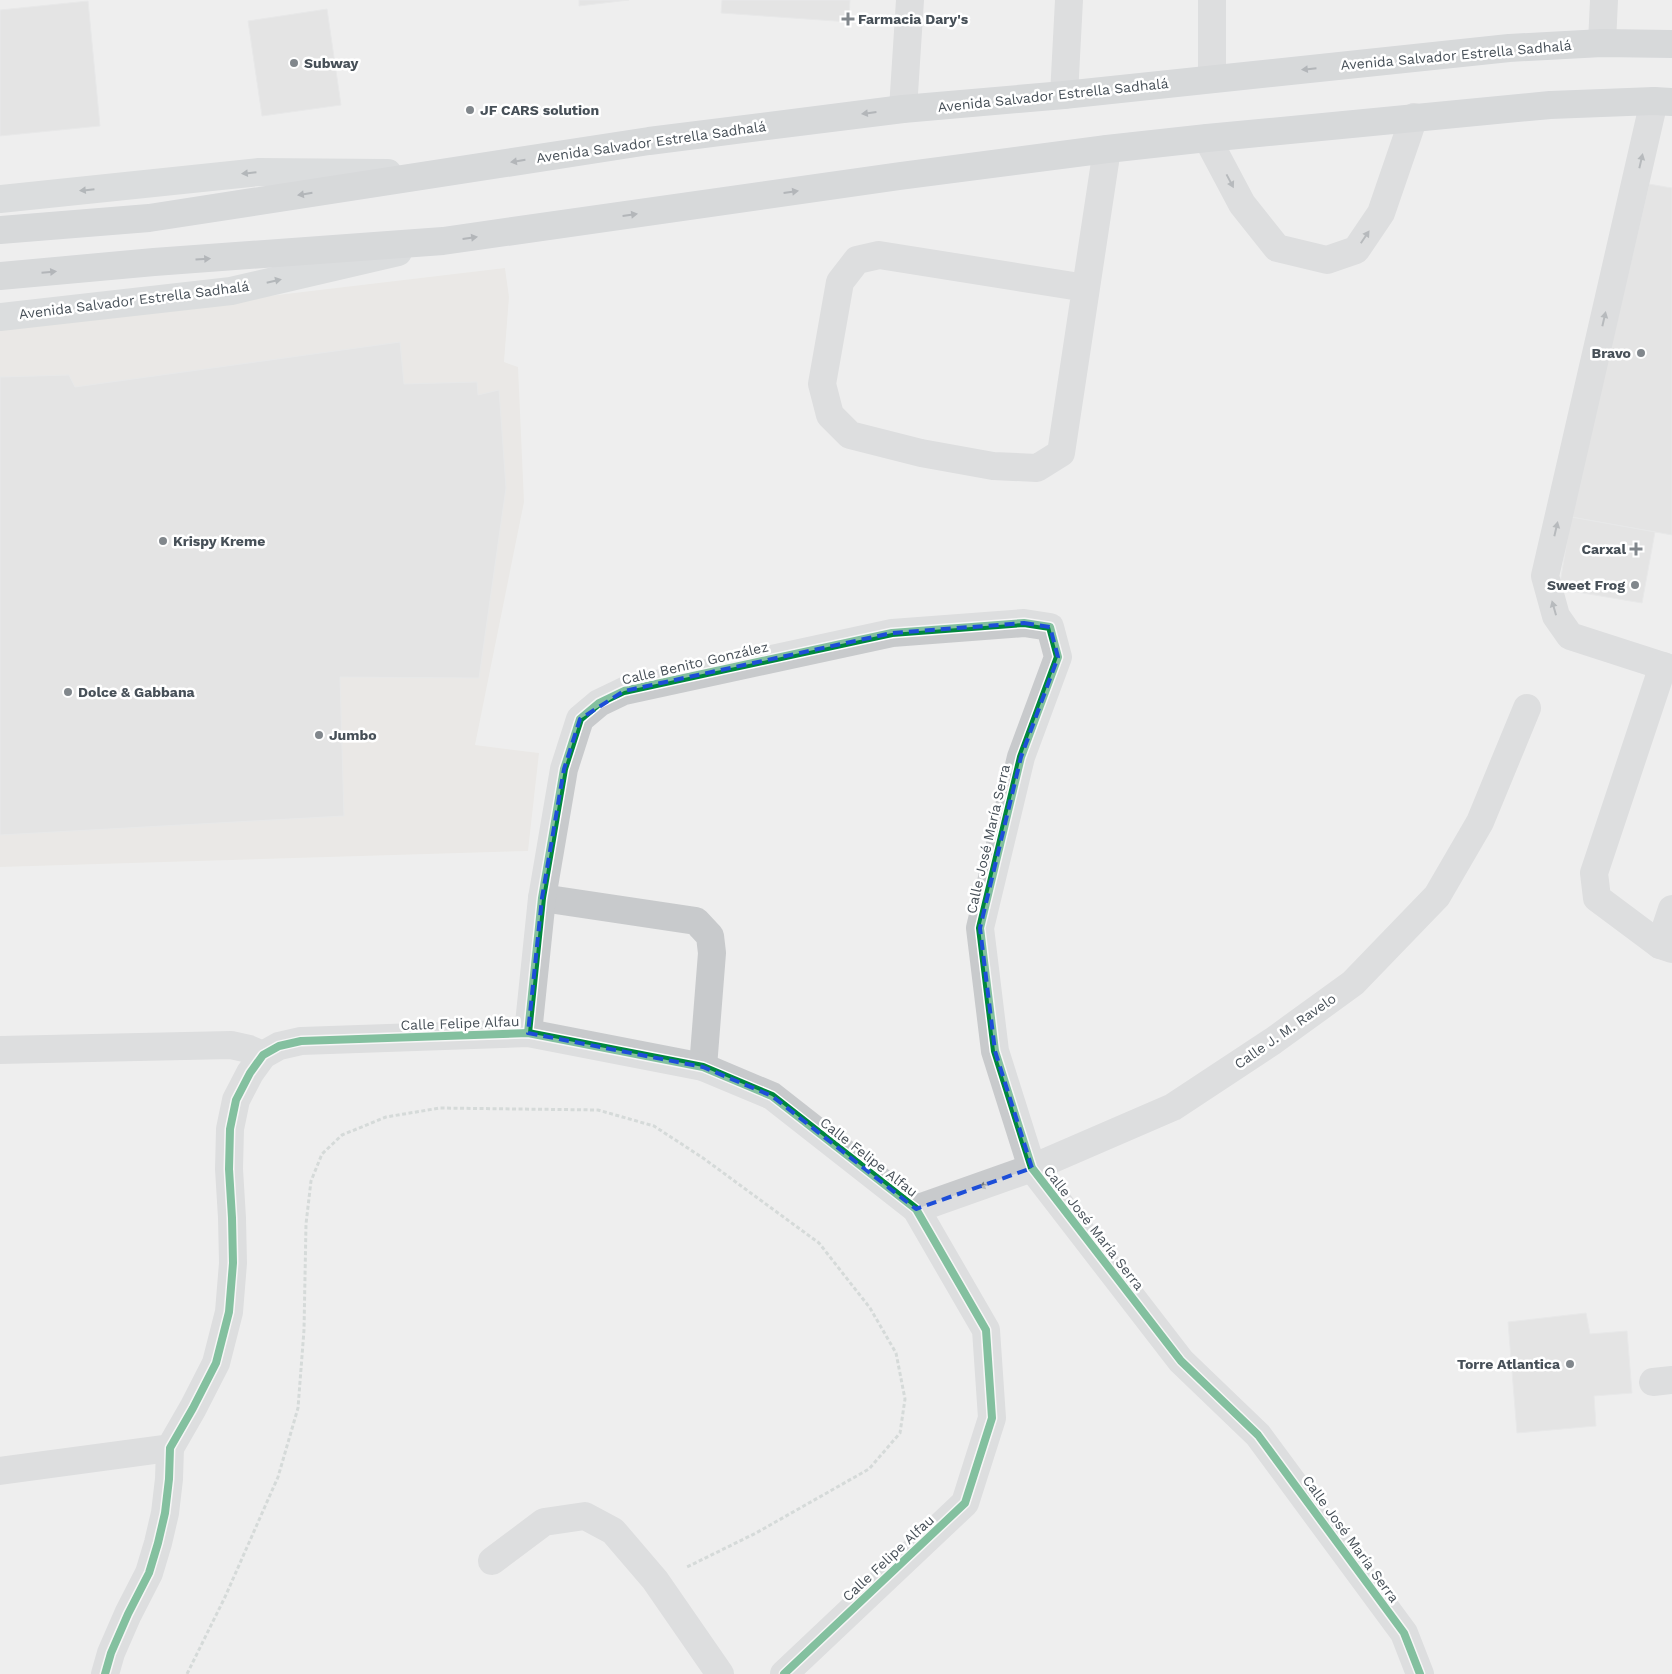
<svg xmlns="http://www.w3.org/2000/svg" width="1672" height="1674" viewBox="0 0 1672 1674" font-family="'Work Sans',sans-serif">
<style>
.commercial{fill:#e4e1db}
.building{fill:#d7d7d8;stroke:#dfe0e1}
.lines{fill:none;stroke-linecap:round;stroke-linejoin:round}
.path{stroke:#b7c1be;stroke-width:3;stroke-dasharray:4 2.5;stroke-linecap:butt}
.minor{stroke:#c8cacc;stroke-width:28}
.major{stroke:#c4c8ca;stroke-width:28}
.highway{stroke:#babec2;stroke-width:28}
.cycleway-casing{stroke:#fff;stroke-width:11}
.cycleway{stroke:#00873e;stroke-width:8}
.oneway{fill:#6a7178}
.oneway2{fill:#747b81}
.oneway3{fill:#6c747a}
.marked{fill:none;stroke:#1d4ed8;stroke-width:4;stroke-dasharray:10 6;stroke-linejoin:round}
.poi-dot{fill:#81878c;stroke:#fff;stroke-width:2}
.labels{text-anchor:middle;stroke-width:5;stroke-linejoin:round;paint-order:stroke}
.poi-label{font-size:14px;font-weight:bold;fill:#475058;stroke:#fff;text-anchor:start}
.street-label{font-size:14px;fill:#475058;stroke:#fff}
</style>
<rect width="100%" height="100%" fill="#eee"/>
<polygon class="commercial" points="505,268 509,297 504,362 518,367 524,502 475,745 539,753 528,851 0,867 0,328"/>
<g class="building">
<polygon points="579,0 629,0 579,6"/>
<polygon points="722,0 850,0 849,22 721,13"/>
<polygon points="88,1 100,126 0,136 0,10"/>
<polygon points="327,9 341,105 262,116 248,21"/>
<polygon points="1649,184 1672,188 1672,535 1571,517"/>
<polygon points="400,342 404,384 477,382 478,395 499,390 506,488 479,678 340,677 344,816 0,835 0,377 69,375 75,387"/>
<polygon points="1571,517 1655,532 1642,603 1559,589"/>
<polygon points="1586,1313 1590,1334 1627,1331 1632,1393 1594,1396 1596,1426 1517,1433 1508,1322"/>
</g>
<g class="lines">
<polyline class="path" points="187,1674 225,1597 278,1477 298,1408 304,1330 306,1224 311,1181 322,1154 342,1135 386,1117 440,1108 598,1110 654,1126 703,1158 819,1243 870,1308 896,1353 905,1399 900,1433 869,1469 756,1533 685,1568"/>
<g class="minor">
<polyline points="1212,0 1212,79"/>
<polyline points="1602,43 1604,0"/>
<polyline points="1064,95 1069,0"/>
<polyline points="1654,101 1545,576 1556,616 1570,636 1672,669"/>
<polyline points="903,109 910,0"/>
<polyline points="1207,138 1242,204 1277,248 1327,260 1356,250 1381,213 1414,117"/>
<polyline points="1086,288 879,255 857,260 840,282 822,384 830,415 850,435 921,453 993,466 1037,468 1061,453 1107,149"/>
<polyline points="1663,666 1594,873 1597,898 1660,945 1672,949"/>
<polyline points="542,898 696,921 710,936 712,953 703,1067"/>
<polyline points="1660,945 1672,909"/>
<polyline points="528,1033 542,898 564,769 580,719 599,703 624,691 892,633 1024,623 1050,627 1058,657 1021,757 980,928 995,1051 1032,1168 1181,1361 1258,1435 1404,1633 1420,1674"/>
<polyline points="0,1050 231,1045 249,1049 263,1055"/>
<polyline points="916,1209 1032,1168 1173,1107 1273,1041 1353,983 1437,896 1480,822 1527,708"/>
<polyline points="1653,1382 1672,1380"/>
<polyline points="0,1471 170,1448"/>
<polyline points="492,1561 544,1522 585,1516 613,1531 655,1580 720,1674"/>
<polyline points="105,1674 111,1653 128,1614 149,1573 158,1543 165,1513 169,1479 170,1448 193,1408 216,1363 229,1312 233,1263 232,1218 229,1169 230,1129 236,1100 250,1073 263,1055 279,1046 301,1041 528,1033 703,1067 772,1096 916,1209 986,1330 992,1418 965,1503 784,1674"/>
</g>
<g class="major">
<polyline points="0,199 259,172 388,173"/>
<polyline points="0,317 231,291 398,252"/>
</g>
<g class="highway">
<polyline points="0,230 149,218 649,141 903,109 1064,95 1509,48 1602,43 1672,44"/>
<polyline points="0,276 154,262 443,241 900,176 1107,149 1207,138 1550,105 1654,101 1672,102"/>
</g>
<defs>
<g id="cycleway">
<polyline points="528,1033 542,898 564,769 580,719 599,703 624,691 892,633 1024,623 1050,627 1058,657 1021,757 980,928 995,1051 1032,1168 1181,1361 1258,1435 1404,1633 1420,1674"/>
<polyline points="105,1674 111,1653 128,1614 149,1573 158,1543 165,1513 169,1479 170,1448 193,1408 216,1363 229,1312 233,1263 232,1218 229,1169 230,1129 236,1100 250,1073 263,1055 279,1046 301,1041 528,1033 703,1067 772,1096 916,1209 986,1330 992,1418 965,1503 784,1674"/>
</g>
</defs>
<use href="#cycleway" class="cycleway-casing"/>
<use href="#cycleway" class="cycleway"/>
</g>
<defs><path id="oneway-solid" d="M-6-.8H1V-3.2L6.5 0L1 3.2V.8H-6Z" transform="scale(1.25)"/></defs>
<g class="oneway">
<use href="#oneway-solid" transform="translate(1309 69) rotate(174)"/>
<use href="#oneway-solid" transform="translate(869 113) rotate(173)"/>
<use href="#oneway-solid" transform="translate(518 161) rotate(171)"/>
<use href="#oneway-solid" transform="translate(791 192) rotate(-8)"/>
<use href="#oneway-solid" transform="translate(305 194) rotate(171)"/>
<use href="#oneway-solid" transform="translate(630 215) rotate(-8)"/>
<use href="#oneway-solid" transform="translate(470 238) rotate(-8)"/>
<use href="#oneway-solid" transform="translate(203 259) rotate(-4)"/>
<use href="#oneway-solid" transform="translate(49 272) rotate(-5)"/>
</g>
<g class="oneway2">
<use href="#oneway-solid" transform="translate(1641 161) rotate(-77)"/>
<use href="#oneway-solid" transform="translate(1230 181) rotate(62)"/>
<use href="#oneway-solid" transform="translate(1365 237) rotate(-56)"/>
<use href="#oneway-solid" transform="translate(1604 319) rotate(-77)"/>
<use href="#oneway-solid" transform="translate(1556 529) rotate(-77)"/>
<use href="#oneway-solid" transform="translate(1554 608) rotate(-106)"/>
<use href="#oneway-solid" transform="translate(986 1185) rotate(161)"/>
</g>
<g class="oneway3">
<use href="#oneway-solid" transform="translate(249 173) rotate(174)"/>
<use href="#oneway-solid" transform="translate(87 190) rotate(174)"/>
<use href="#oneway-solid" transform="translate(274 281) rotate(-13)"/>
</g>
<path d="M0 0H1672V1674H0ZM1024,623l26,4 8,30 -37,100 -41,171 15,123 37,117 -116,41 -144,-113 -69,-29 -175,-34 14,-135 22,-129 16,-50 44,-28 268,-58z" fill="#eee" fill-opacity=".55" fill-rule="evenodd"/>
<path class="marked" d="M1024,623l26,4 8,30 -37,100 -41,171 15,123 37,117 -116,41 -144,-113 -69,-29 -175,-34 14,-135 22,-129 16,-50 44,-28 268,-58z"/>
<g class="poi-dot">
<path d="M845.5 11.5h5v5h5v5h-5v5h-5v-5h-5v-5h5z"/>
<circle cx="294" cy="63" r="5"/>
<circle cx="470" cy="110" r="5"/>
<circle cx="1641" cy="353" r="5"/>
<circle cx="163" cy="541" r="5"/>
<path d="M1633.5 541.5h5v5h5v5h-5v5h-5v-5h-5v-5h5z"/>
<circle cx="1635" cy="585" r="5"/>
<circle cx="68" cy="692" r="5"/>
<circle cx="319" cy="735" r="5"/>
<circle cx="1570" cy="1364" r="5"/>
</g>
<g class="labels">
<g class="poi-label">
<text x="858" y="24">Farmacia Dary's</text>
<text x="304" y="68">Subway</text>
<text x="480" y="115">JF CARS solution</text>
<text x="1631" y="358" text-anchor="end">Bravo</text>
<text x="173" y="546">Krispy Kreme</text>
<text x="1626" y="554" text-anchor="end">Carxal</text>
<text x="1625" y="590" text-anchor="end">Sweet Frog</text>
<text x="78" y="697">Dolce &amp; Gabbana</text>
<text x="329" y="740">Jumbo</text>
<text x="1560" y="1369" text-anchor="end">Torre Atlantica</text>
</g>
<g class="street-label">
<text transform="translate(1456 55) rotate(-5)" y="5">Avenida Salvador Estrella Sadhalá</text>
<text transform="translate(1053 95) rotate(-6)" y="5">Avenida Salvador Estrella Sadhalá</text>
<text transform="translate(651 142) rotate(-8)" y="5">Avenida Salvador Estrella Sadhalá</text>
<text transform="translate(134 300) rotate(-7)" y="5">Avenida Salvador Estrella Sadhalá</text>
<text transform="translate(695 663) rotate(-13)" y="5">Calle Benito González</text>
<text transform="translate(988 839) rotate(-77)" y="5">Calle José María Serra</text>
<text transform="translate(460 1023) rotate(-2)" y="5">Calle Felipe Alfau</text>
<text transform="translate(1285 1031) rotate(-35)" y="5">Calle J. M. Ravelo</text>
<text transform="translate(869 1157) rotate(38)" y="5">Calle Felipe Alfau</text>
<text transform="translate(1094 1228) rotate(52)" y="5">Calle José María Serra</text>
<text transform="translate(1351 1539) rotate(54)" y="5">Calle José María Serra</text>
<text transform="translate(888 1558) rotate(-43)" y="5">Calle Felipe Alfau</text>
</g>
</g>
</svg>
